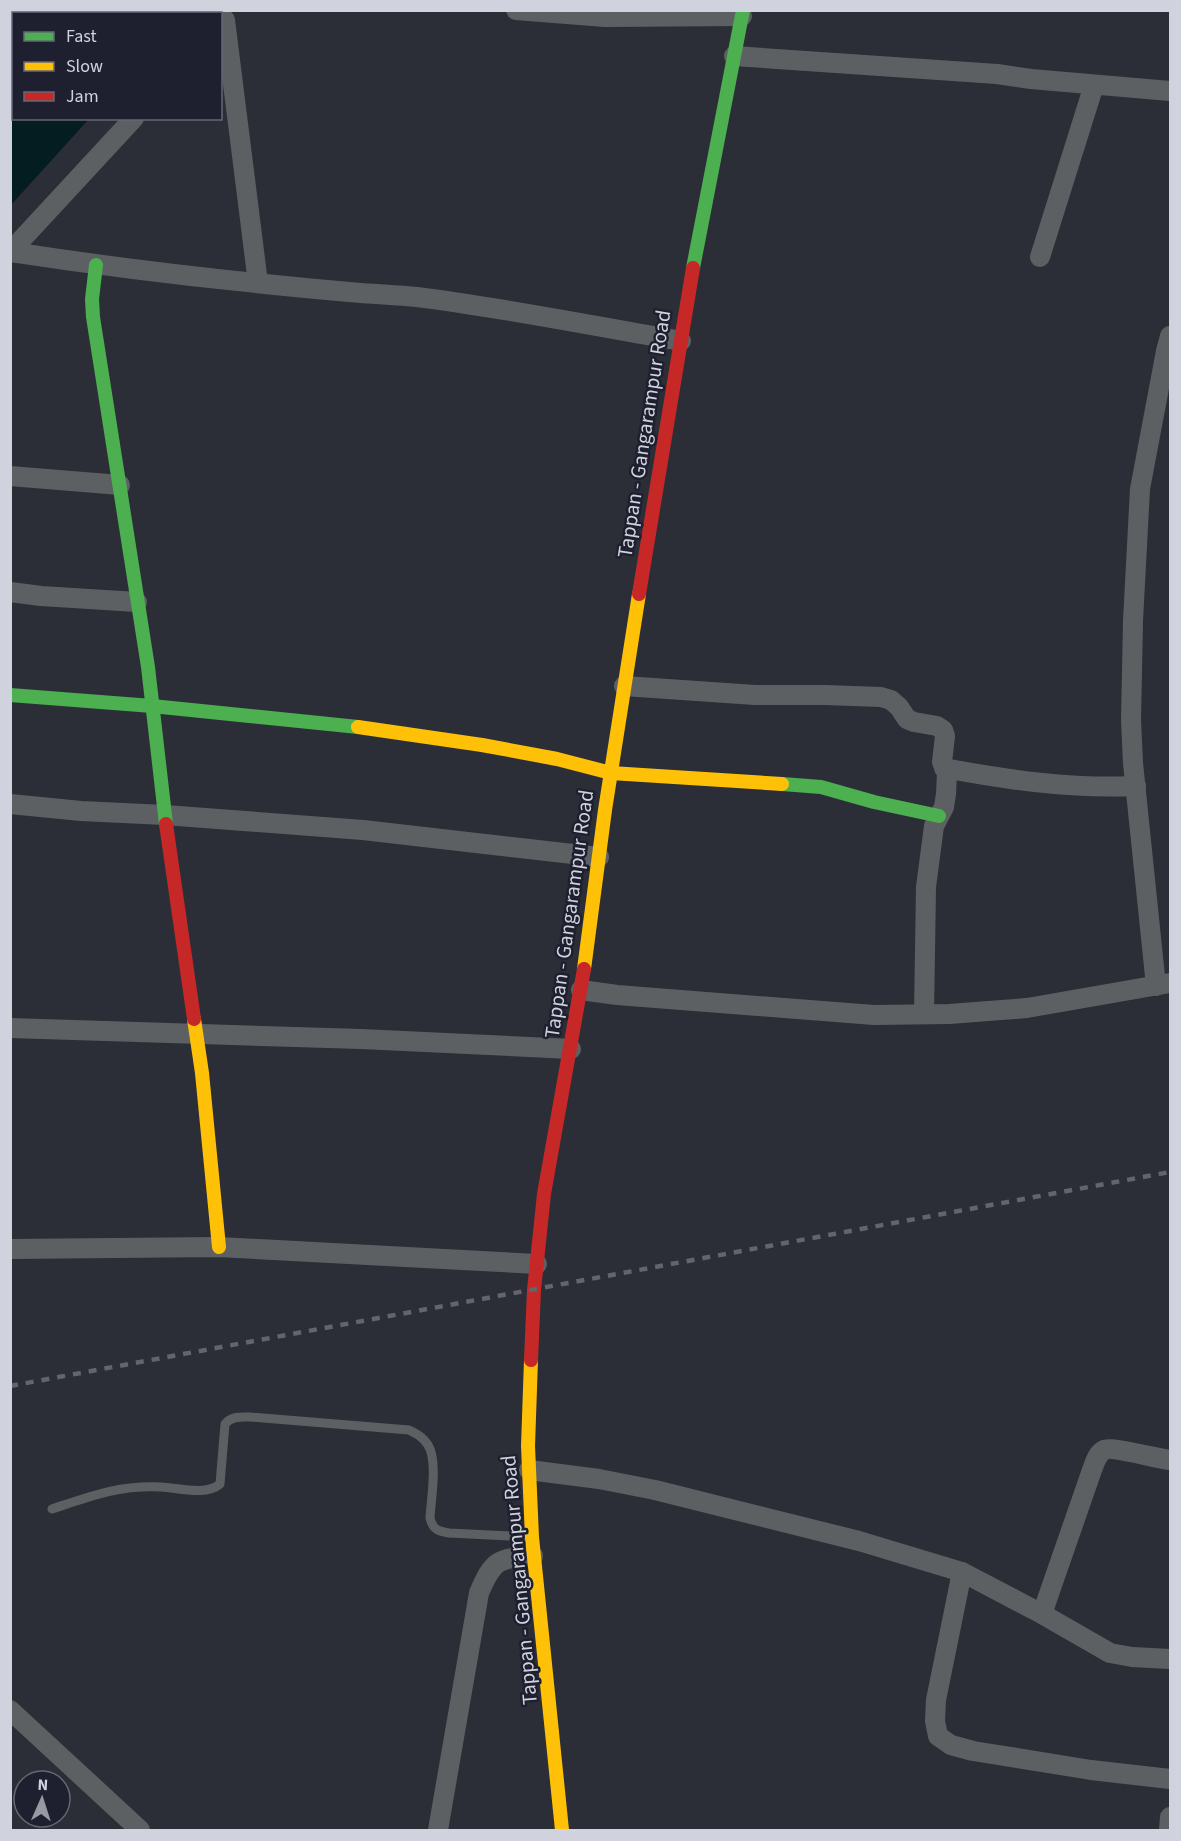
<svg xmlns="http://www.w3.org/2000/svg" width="1181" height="1841" viewBox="0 0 1181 1841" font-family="'Source Sans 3',sans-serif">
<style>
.water{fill:#041d21}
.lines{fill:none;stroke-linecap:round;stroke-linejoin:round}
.lane{stroke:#5d6063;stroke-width:9}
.street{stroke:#5d6063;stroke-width:20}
.fast{stroke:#4caf50;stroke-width:14}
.slow{stroke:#ffc107;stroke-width:14}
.jam{stroke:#c62828;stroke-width:14}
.rail{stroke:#63656a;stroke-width:4.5;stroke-dasharray:8 8;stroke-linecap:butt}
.labels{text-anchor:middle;stroke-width:5;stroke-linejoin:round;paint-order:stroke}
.street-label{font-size:21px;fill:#d0d2dd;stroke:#1e2030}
</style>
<rect width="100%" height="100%" fill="#2c2e37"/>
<polygon class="water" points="11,10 187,11 184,14 14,14 14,118 89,119 11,205"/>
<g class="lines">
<path class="lane" d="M52,1509c39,-13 67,-24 109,-22 18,1 45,9 59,-3l5,-60c6,-8 16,-7 25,-7l159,13c8,4 14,7 19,15 10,16 3,54 2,73 3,12 8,13 19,15l81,4"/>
<g class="street">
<polyline points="516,10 605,17 742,16"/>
<polyline points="225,20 258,283"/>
<polyline points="734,56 997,74 1031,79 1170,91"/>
<polyline points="10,252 134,118"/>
<path d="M11,252c112,17 225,30 338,40 22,2 45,3 68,5 88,11 176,29 264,44"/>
<polyline points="1040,257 1094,85"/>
<polyline points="10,476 120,485"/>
<polyline points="10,592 41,596 137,602"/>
<polyline points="624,686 755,695 825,695 881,697 891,700 899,707 907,719 914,722 937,726 943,730 945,736 942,762 947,773 946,794 944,807 934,826 926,887 924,1014"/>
<path d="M944,768c64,12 127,21 192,18"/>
<polyline points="10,804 81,811 165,815 363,830 599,857"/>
<polyline points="1156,986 1133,763 1131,720 1133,621 1140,489 1166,351 1170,336"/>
<polyline points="581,990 617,995 874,1015 949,1014 1027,1008 1170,983"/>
<polyline points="10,1028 361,1039 571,1049"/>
<polyline points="10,1249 219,1247 537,1264"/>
<polyline points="529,1470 599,1479 655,1490 859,1541 962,1572 1042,1614 1110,1653 1132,1657 1170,1659"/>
<polyline points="962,1572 936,1700 935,1721 938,1736 951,1745 973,1751 1091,1770 1170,1779"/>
<path d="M1042,1614l50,-144c3,-8 5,-16 12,-20 8,-4 54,9 66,10"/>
<polyline points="10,1710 140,1830"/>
<path d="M438,1830l41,-237c14,-33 19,-35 54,-37"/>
<polyline points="1169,1830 1170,1817"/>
</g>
<g class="fast">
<polyline points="96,265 92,299 93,317 148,667 166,824"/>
<polyline points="693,268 743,10"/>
<polyline points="10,695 152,706 358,727"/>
<polyline points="782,784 821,787 874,802 939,816"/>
</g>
<g class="slow">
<polyline points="358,727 482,745 557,759 611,773 782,784"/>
<polyline points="584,969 605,810 639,594"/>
<polyline points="194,1019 202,1073 219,1247"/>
<polyline points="531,1360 528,1446 532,1537 562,1830"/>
</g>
<g class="jam">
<polyline points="639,594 693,268"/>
<polyline points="166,824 194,1019"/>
<polyline points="531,1360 534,1290 544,1194 584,969"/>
</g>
<polyline class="rail" points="10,1386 1170,1172"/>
</g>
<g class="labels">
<g class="street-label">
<text transform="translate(644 434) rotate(-81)" y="7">Tappan - Gangarampur Road</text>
<text transform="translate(569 914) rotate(-82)" y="7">Tappan - Gangarampur Road</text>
<text transform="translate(519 1580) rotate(-95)" y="7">Tappan - Gangarampur Road</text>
</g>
</g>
<rect width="1181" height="1841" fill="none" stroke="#d0d2dd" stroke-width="24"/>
<rect x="12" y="12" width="210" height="108" fill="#1e2030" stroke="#656775" stroke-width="1.5"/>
<rect x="24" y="32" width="30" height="9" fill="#4caf50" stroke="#656775" stroke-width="1.5"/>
<text x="66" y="42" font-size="18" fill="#d0d2dd">Fast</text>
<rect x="24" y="62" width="30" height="9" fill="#ffc107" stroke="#656775" stroke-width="1.5"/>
<text x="66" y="72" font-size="18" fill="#d0d2dd">Slow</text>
<rect x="24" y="92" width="30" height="9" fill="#c62828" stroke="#656775" stroke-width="1.5"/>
<text x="66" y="102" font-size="18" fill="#d0d2dd">Jam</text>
<g transform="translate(42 1799) rotate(3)"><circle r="28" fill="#1e2030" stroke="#656775" stroke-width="1.5"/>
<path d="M0-4.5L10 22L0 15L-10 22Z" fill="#9799a3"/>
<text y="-9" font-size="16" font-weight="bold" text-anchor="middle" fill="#d0d2dd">N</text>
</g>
</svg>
